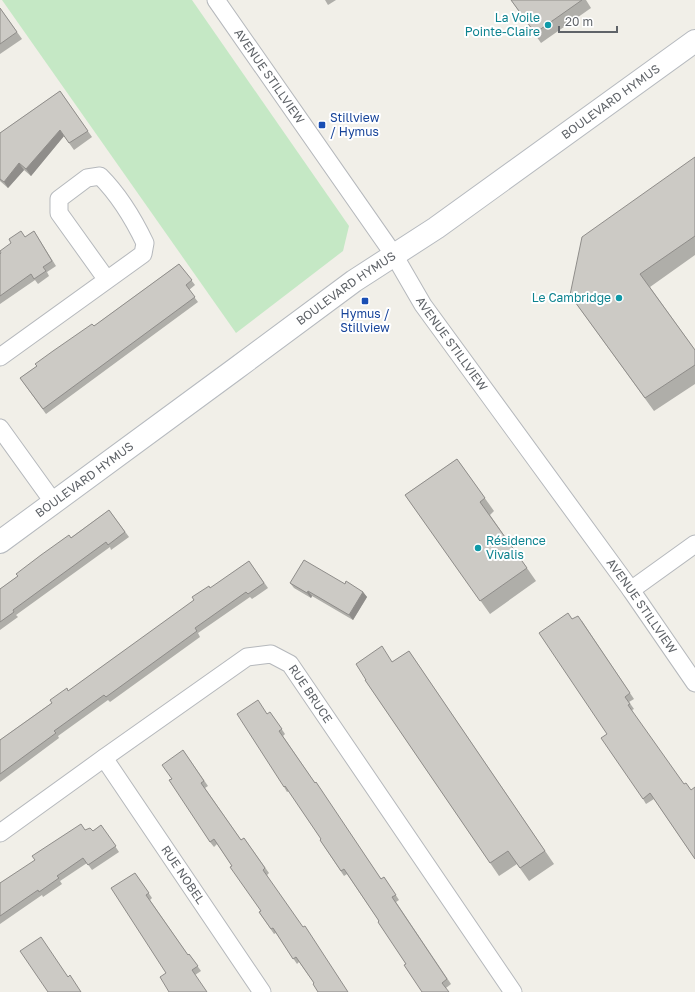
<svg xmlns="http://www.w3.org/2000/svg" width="695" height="992" viewBox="0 0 695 992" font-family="'Golos Text',sans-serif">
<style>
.green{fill:#c5e8c5}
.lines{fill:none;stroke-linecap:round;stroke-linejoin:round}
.street-casing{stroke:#b5b8bc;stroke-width:19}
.secondary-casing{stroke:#b6babf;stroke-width:24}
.street{stroke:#fff;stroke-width:17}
.secondary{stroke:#fff;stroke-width:22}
.wall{fill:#afaea9}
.shaded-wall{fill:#8f8d8a}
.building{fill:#cccac5;stroke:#8f8d8a}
.culture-dot{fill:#0f9aa8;stroke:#fff;stroke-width:1.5}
.transit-dot{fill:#1a4fb4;stroke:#fff;stroke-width:1.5}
.labels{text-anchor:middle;stroke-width:4;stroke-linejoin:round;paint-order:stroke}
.culture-label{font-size:12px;fill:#0d838f;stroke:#fff;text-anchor:end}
.street-label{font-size:12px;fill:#5f6368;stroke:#fff}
.transit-label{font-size:12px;fill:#164399;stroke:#fff;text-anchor:start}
</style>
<rect width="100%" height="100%" fill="#f1efe8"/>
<polygon class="green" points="2,0 192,0 349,226 343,251 236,333"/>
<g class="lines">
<defs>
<g id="street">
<path id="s1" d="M216,0l178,255 29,50 208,285 64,93"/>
<path d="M0,357l143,-103 2,-11c-11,-23 -27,-49 -45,-67l-13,2 -28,21v14l48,67"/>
<polyline points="0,428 54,503"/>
<polyline points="631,590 695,544"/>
<path id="s2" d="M104,758l158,234"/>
<path id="s3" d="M0,833l104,-75 143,-101 24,-3 19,10 223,328"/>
</g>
<g id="secondary">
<path id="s4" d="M0,542l234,-172 120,-89 82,-53 259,-187"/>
</g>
</defs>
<use href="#street" class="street-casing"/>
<use href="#secondary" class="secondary-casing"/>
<use href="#street" class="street"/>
<use href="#secondary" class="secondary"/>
</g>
<g class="wall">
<polygon points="325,0 336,0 328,5"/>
<polygon points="511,0 586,0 591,8 541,43"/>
<polygon points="0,8 22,39 0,54"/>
<polygon points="60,91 92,137 74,150 64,136 31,176 24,170 8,188 0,181 0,133"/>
<polygon points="695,157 695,255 650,287 695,350 695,384 654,411 570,295"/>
<polygon points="34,231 56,266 47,272 49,276 38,284 35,280 0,304 0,254"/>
<polygon points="179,264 195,285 189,290 198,302 46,414 20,378 94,326"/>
<polygon points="457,459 494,511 490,515 536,581 490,614 405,495"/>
<polygon points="109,510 129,537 111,550 110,547 16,615 18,617 0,630 0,589"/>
<polygon points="249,561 268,588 252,599 250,597 198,633 200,637 110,702 108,700 58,736 59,738 0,782 0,740"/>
<polygon points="290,583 345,584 363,592 367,597 353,620 312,596 311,598 294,588"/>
<polygon points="572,619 582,621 634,699 629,702 634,709 632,710 695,859 654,799 646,804 643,799 607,734"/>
<polygon points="409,651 554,864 529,881 517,864 499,876 365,680"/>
<polygon points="270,712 285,734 283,736 315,783 381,879 384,877 399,900 396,902 451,984 446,988 406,964 379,921 347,874 344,876 320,840 321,839 289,791 287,792 284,787"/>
<polygon points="183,750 208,786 205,788 241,840 244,838 269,873 267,875 314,983 299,962 297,964 276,933 274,934 259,912 261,911 232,866 217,844 214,847 210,842 172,779"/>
<polygon points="101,825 119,852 92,870 87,863 60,881 62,884 43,897 42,895 0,924 0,883 85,830 93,831"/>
<polygon points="135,873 152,898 150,900 188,955 189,954 201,971 195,975 166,973"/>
</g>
<g class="shaded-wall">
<polygon points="60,130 64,136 31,176 26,169"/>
<polygon points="19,163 24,170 8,188 4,182"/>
<polygon points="308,591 312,596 311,598 307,593"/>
<polygon points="363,592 367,597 353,620 349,615"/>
</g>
<g class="building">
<polygon points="511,0 582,0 535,33"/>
<polygon points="0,8 17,32 0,44"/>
<polygon points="60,91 88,131 69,143 60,130 26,169 19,163 4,182 0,179 0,133"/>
<polygon points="695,157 695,236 640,274 695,350 695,365 645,398 570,295 582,237"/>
<polygon points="21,231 25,237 34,231 52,261 43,267 46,271 34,279 31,274 0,296 0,254 1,253 0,251 11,243 9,239"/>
<polygon points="179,264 192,280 186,285 195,297 43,409 20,378 37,366 35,364 53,351 92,324 94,326"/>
<polygon points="457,459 485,498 480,502 527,568 480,601 405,495"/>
<polygon points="109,510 125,532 108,545 106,542 13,610 14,612 0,622 0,589 18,576 16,574 41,555 69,535 71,538"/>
<polygon points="304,560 345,584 346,581 363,592 349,615 308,591 307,593 290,583"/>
<polygon points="249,561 264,583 248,594 246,592 195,628 197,631 106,697 104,695 54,731 56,733 0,774 0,740 52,703 50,700 67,688 68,691 194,600 192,597 209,586 210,588"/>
<polygon points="568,613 572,619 578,616 630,693 625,697 630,704 628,705 684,784 686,783 691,790 695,787 695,859 650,793 643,799 601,738 607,734 539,633"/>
<polygon points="382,646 392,662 409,651 545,851 520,868 508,851 490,863 365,680 366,680 356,664"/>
<polygon points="258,700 267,714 270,712 282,729 279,731 315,783 316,782 381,879 384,877 396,895 392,897 447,979 442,983 449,992 422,992 404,965 406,964 378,922 379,921 344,869 341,871 320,840 321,839 285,786 284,787 237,714"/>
<polygon points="183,750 204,781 201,783 241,840 244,838 265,868 263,870 303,927 305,926 348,992 318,992 313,984 314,983 296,957 293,959 273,928 271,929 259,912 261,911 230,867 232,866 214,839 210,842 169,780 172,779 162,765"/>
<polygon points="81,824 85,830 90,828 93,831 101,825 116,846 88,865 83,858 57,876 59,878 39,892 38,890 0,916 0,883 35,860 32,856"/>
<polygon points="135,873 149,893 146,895 188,955 189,954 198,966 192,970 207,992 169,992 160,977 166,973 111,888"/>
<polygon points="41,937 68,977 70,975 81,992 48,992 20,951"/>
</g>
<g class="culture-dot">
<circle cx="548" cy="25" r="4"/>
<circle cx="619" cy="298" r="4"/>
<circle cx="478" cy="548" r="4"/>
</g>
<g class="transit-dot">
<rect x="318" y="121" width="8" height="8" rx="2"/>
<rect x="361" y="297" width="8" height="8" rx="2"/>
</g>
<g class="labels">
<g class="culture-label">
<text x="540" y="22">La Voile<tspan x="540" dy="14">Pointe-Claire</tspan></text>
<text x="611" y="302">Le Cambridge</text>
<text x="486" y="545" text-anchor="start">Résidence<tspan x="486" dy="14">Vivalis</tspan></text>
</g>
<g class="street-label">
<text dy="4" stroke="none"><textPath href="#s1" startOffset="93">AVENUE STILLVIEW</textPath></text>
<text dy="4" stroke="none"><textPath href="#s4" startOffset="753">BOULEVARD HYMUS</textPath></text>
<text dy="4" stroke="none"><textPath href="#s4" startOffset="429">BOULEVARD HYMUS</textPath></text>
<text dy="4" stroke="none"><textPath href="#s1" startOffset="417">AVENUE STILLVIEW</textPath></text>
<text dy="4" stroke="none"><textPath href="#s4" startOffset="105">BOULEVARD HYMUS</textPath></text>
<text dy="4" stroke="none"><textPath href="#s1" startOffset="741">AVENUE STILLVIEW</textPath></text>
<text dy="4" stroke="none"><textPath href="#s3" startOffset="385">RUE BRUCE</textPath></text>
<text dy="4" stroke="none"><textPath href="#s2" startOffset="141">RUE NOBEL</textPath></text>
</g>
<g class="transit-label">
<text x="330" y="122">Stillview<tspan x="330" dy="14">/ Hymus</tspan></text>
<text x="365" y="318" text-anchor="middle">Hymus /<tspan x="365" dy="14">Stillview</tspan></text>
</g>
</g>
<path d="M559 26v6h58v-6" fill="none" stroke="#5f6368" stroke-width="2"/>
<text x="565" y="26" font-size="12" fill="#5f6368" stroke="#ffffff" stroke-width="3" paint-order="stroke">20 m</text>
</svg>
